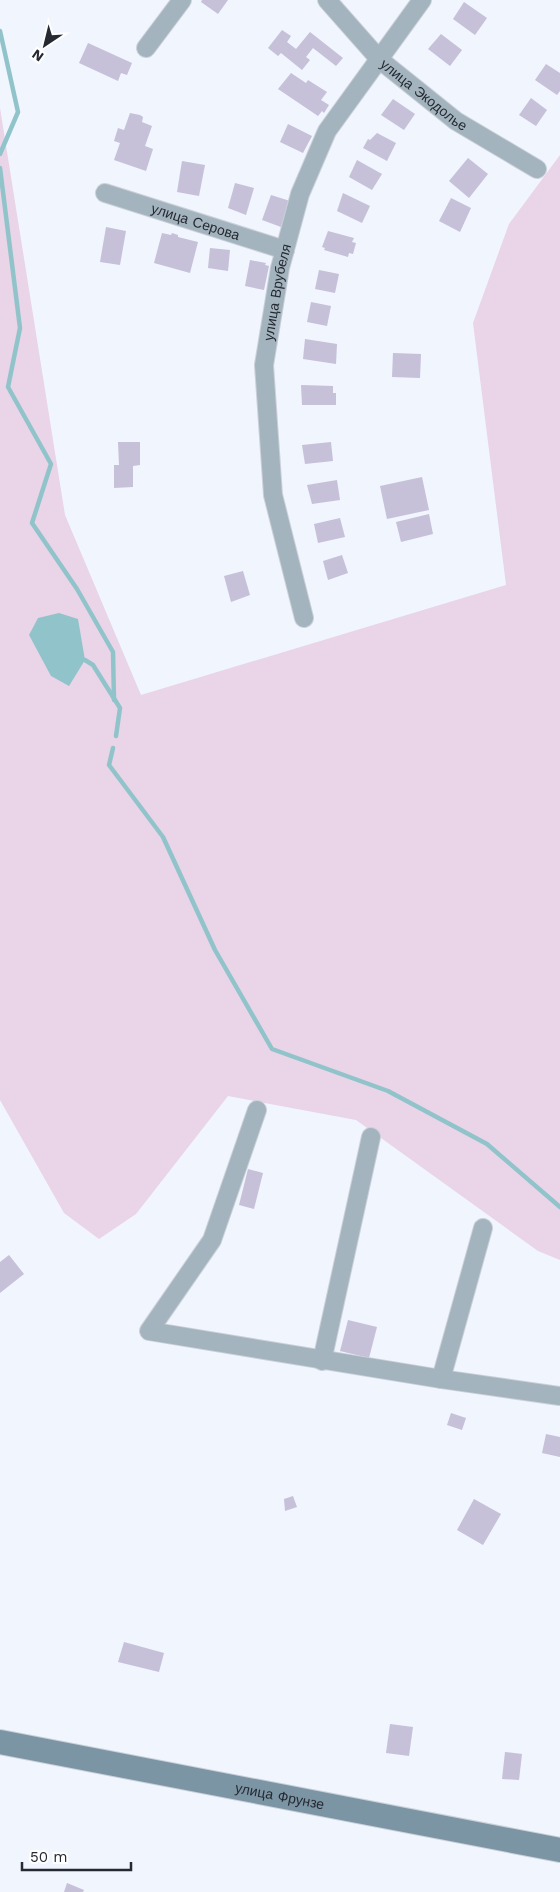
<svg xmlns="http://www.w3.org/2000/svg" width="560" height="1892" viewBox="0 0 560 1892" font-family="'Work Sans',sans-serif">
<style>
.green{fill:#e9d4e8}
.water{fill:#91c4ca}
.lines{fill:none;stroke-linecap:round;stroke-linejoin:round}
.stream{stroke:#91c4ca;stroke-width:4.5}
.building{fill:#c6c0d9}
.street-casing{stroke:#cbd0d9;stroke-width:20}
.secondary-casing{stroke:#cbd0d9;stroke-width:26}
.street{stroke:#a3b4bf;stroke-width:18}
.secondary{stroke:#7c95a4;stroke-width:24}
.labels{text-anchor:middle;stroke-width:5;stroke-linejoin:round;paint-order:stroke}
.street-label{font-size:14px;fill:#252932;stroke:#fff}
</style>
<rect width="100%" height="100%" fill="#f0f5fe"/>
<polygon class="green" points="0,108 65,515 141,695 506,585 473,323 509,224 560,155 560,1260 538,1251 356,1120 228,1096 136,1214 99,1239 64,1213 0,1100"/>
<polygon class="water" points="59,613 78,619 85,660 69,686 51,676 29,635 38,618"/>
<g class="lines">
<g class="stream">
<polyline points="0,31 18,112 0,154"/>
<polyline points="0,168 20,328 8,387 51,464 32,523 77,589 113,652 114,700"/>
<polyline points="85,660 93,665 120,708 116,736"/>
<polyline points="113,748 109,765 163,837 215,950 272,1049 388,1091 487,1144 560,1207"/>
</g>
</g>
<g class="building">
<polygon points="202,0 228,0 218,14 201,2"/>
<polygon points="464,2 487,18 475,35 453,19"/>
<polygon points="282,30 291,36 287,42 296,49 310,32 343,58 336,66 313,48 306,57 310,60 302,70 281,53 278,56 268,48"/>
<polygon points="441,34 462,50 450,66 428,49"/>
<polygon points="88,43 132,63 127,75 121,73 118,81 79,63"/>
<polygon points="546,64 560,73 560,91 557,95 535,80"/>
<polygon points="291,73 306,83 308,80 327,92 321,100 329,105 324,113 322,111 318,116 278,89"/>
<polygon points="531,98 547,110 536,126 519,115"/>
<polygon points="393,99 415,114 404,130 381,115"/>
<polygon points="130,113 140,115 143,117 142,122 152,126 145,146 153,149 146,171 114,160 120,143 114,141 118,128 124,130"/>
<polygon points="288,124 312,136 303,153 280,142"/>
<polygon points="377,133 396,143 387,161 363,148 368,139 370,140"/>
<polygon points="468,158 488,174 469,198 449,181"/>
<polygon points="357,160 382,174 372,190 349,177"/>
<polygon points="182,161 205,165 199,196 177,192"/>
<polygon points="235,183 254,188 246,215 228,208"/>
<polygon points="343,193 370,206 362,223 337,211"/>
<polygon points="271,195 290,201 281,227 262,220"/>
<polygon points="451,198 471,208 460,232 439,221"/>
<polygon points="106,227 126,231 120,265 100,262"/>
<polygon points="328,231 354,238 352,242 356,243 353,254 349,253 348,257 324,250 325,248 322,247"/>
<polygon points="162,233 171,235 172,233 178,235 178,237 198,242 190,273 154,263"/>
<polygon points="210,248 230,250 228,271 208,268"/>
<polygon points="250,260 266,263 265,265 269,266 264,290 245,286"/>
<polygon points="319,270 339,274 335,293 315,289"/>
<polygon points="311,302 331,306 327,326 307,322"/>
<polygon points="305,339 337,344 336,364 303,359"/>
<polygon points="393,353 421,354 420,378 392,377"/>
<polygon points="301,385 333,386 333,393 336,393 336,405 302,405"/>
<polygon points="118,442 140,442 140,465 133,466 133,487 114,488 114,465 119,465"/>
<polygon points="331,442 333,461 305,464 302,445"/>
<polygon points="422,477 429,510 387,519 380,486"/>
<polygon points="337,480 340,500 312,504 307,485"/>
<polygon points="429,514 433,534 401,542 396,522"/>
<polygon points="340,518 345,537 318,543 314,524"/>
<polygon points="342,555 348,573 328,580 323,561"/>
<polygon points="243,571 250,595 231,602 224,576"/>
<polygon points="248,1169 263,1173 254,1209 239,1205"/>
<polygon points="9,1255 24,1274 0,1293 0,1262"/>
<polygon points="348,1320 377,1327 369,1358 340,1351"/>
<polygon points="451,1413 466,1418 462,1430 447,1425"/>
<polygon points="546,1434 560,1437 560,1457 542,1453"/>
<polygon points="293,1496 297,1507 285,1511 284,1499"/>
<polygon points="474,1499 501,1514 483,1545 457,1530"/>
<polygon points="124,1642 164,1653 159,1672 118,1662"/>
<polygon points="390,1724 413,1727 409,1756 386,1753"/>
<polygon points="505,1752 522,1754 519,1780 502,1779"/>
<polygon points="67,1883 84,1890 83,1892 64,1892"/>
</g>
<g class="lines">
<defs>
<g id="street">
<path id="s1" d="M327,0l53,60 76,61 81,48"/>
<polyline points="146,48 182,0"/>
<path id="s2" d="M105,193l180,57"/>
<path id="s3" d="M304,618l-31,-123 -9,-130 16,-97 20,-74 27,-63 95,-131"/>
<polyline points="257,1110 212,1240 149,1331 441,1379 560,1396"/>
<polyline points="322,1361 371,1137"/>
<polyline points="441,1379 483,1228"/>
</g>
<g id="secondary">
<path id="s4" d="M0,1742l560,108"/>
</g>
</defs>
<use href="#street" class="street-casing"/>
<use href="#secondary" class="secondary-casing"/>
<use href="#street" class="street"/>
<use href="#secondary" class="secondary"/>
</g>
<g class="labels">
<g class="street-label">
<text dy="5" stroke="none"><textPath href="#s1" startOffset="136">улица Экодолье</textPath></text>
<text dy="5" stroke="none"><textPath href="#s2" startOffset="95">улица Серова</textPath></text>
<text dy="5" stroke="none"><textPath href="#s3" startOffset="331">улица Врубеля</textPath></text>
<text dy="5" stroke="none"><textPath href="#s4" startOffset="285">улица Фрунзе</textPath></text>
</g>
</g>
<g transform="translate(45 45) rotate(215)" stroke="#ffffff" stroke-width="4" paint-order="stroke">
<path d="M0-4L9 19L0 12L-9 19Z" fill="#252932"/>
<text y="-8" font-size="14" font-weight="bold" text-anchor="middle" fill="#252932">N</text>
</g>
<path d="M22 1862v8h109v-8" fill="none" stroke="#252932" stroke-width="2.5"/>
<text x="30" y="1862" font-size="15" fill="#252932" stroke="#ffffff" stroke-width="4" paint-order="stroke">50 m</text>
</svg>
